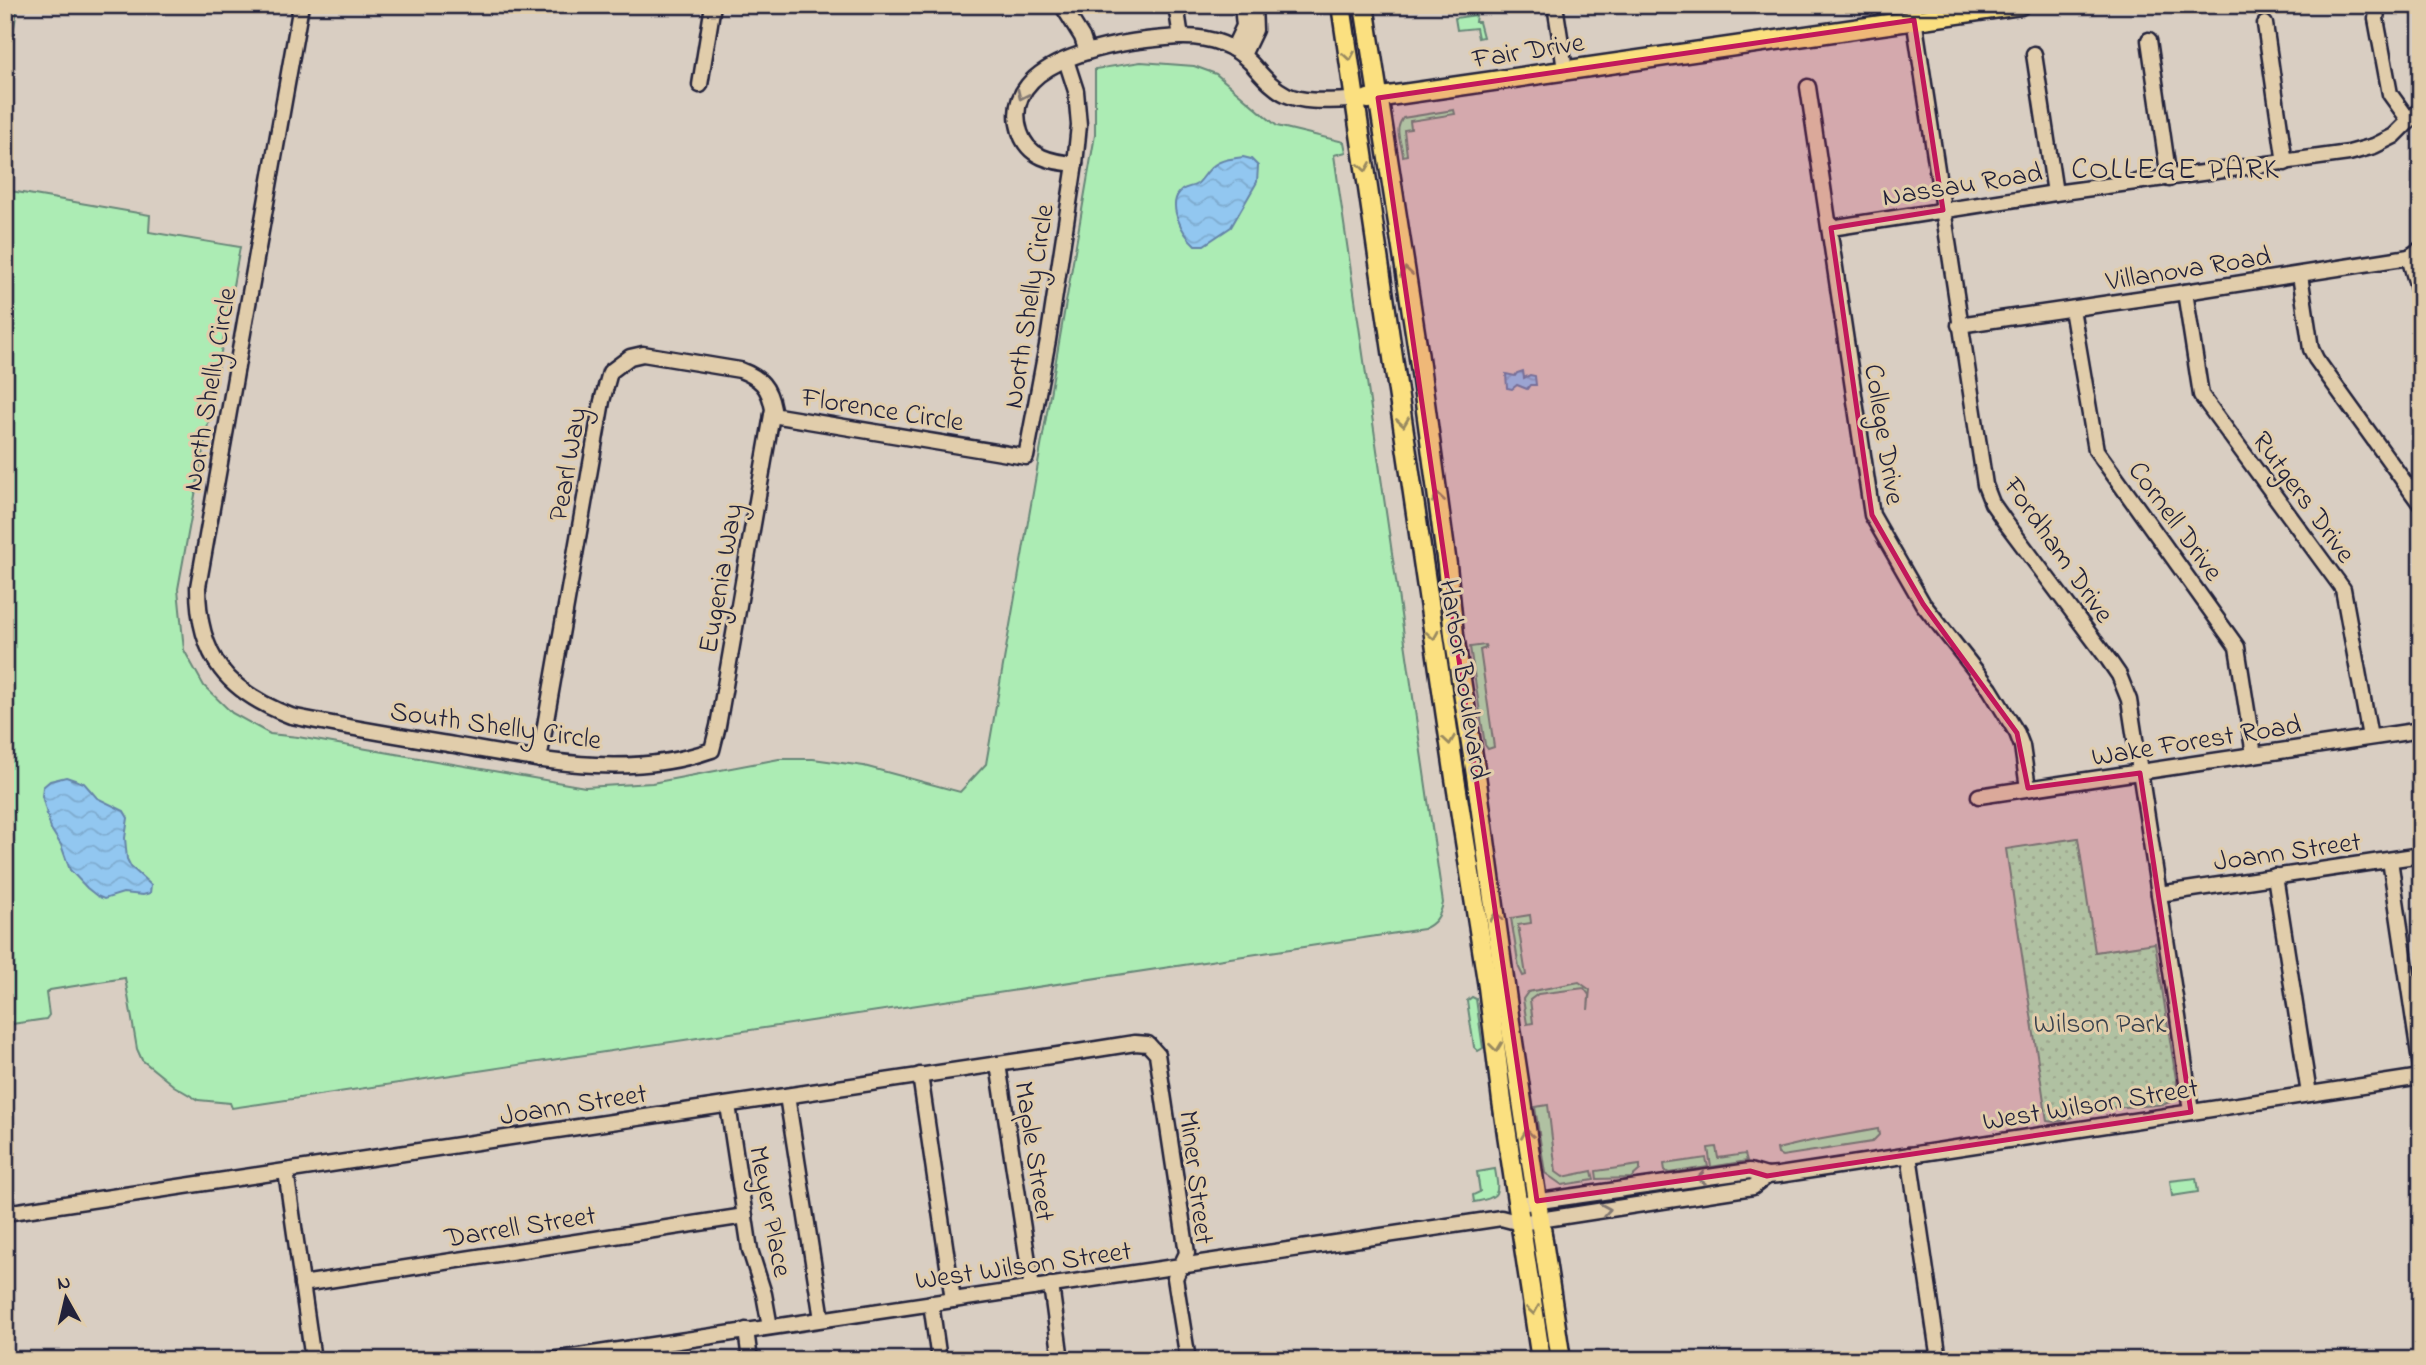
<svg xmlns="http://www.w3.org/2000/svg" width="2426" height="1365" viewBox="0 0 2426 1365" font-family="'Indie Flower',sans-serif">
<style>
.green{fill:#acecb4;stroke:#678778;stroke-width:2}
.park{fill:url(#park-dots);stroke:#678778;stroke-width:2}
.water{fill:url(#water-waves);stroke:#6585a8;stroke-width:2}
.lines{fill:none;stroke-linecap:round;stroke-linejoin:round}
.minor-casing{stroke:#22223b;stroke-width:19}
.major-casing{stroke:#22223b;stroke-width:23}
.minor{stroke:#e1cdab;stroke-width:14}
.major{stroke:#fbe080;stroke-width:18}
.oneway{stroke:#998a61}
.oneway2{stroke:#827873}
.marked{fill:#c2185b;fill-opacity:0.2;stroke:#c2185b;stroke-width:5;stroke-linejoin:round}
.labels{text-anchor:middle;stroke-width:6;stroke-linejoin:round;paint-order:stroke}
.street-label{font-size:28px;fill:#22223b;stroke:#e1cdab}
.park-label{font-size:28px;fill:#37404d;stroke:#e1cdab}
.neighbourhood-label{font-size:30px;letter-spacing:2px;fill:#22223b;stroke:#e1cdab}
</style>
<defs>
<pattern id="park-dots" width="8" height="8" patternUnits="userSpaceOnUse" patternTransform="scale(1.75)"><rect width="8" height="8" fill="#acecb4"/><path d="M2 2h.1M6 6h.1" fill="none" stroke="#94ca9c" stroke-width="1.8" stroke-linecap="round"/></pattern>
<pattern id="water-waves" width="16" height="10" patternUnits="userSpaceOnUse" patternTransform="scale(1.75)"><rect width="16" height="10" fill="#92c7f0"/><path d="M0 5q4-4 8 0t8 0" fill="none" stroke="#7eabcf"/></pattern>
</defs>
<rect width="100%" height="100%" fill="#d9cec2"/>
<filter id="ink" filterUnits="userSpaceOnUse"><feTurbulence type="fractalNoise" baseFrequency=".0143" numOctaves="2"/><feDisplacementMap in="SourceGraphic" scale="14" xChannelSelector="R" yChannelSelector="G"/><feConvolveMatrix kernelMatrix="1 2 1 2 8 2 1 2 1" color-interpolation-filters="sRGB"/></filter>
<g filter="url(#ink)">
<g class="green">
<polygon points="5,5 18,5 5,77"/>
<polygon points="1476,15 1475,22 1479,22 1483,37 1478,38 1476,28 1457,30 1455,18"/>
<path d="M1141,62l53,4 22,8 61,52 67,16 2,10 -12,3 109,748c-3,14 -8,21 -20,26l-1191,179 -2,-5 -32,-3 -24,-14 -32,-26 -5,-11 -12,-71 -75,12 -4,3 3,22 -3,4 -41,6v-835l145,25 -1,17 91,15 -62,342 6,61 20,36 28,27 38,21 28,3 287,50 67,-4 127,-24h34l51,7 96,26 26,-28 109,-629v-66z"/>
<path d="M1454,110l1,4 -45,7 1,8 -7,1 3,25 -4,1c-1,-14 -10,-25 0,-38z"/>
<polygon points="1485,645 1486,648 1480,650 1494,747 1488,749 1485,745 1470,647"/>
<polygon points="1530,915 1531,923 1518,925 1526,975 1523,976 1519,968 1511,918"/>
<polygon points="1579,982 1590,990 1588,1010 1589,995 1584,988 1538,994 1530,1000 1533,1023 1527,1024 1523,999 1528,992"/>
<polygon points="1472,997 1476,999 1483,1048 1478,1051 1474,1047 1467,1001"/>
<polygon points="1548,1105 1556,1172 1563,1177 1592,1171 1594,1180 1562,1185 1545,1173 1535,1107"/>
<polygon points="1878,1129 1879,1135 1872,1142 1782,1156 1778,1154 1777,1149 1811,1141"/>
<polygon points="1716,1147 1718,1158 1745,1154 1747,1161 1711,1167 1708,1148"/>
<polygon points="1706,1158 1708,1167 1669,1173 1665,1171 1664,1164"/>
<polygon points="1640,1165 1640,1170 1631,1178 1597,1179 1596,1171"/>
<path d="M1495,1169c4,24 6,29 -21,33l-1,-7 7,-3 -3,-20z"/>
<polygon points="2196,1178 2198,1192 2172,1196 2170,1181"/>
</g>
<path class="park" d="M2078,838l17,114 60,-9 23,149 -4,8 -9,4c-27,4 -56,1 -82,9 -12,4 -23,11 -36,8l-41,-272z"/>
<g class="water">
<path d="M1243,157l8,2 7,7 -1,16 -26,45 -27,18h-9c-12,-11 -30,-41 -13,-55 4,-3 10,-3 15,-6 6,-5 9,-12 15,-17 8,-8 20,-8 31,-10z"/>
<polygon points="1523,371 1524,378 1530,375 1535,376 1536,385 1530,385 1527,389 1517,385 1512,389 1507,388 1506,374 1515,376 1517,373"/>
<polygon points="66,777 84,783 97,798 124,811 128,818 125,838 127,859 131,867 151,885 150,893 143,895 123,893 104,899 97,896 87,888 70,870 61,845 51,829 42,796 43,787 50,781"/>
</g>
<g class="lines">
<defs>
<g id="minor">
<path d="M301,5l-103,582c0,70 30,105 93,129 54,11 109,20 163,29 86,15 173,35 258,5l6,-24 55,-317c-4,-22 -12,-31 -33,-39l-97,-16 -13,3 -20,15 -8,29 -63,359"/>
<polyline points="1062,5 1082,37 1087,52"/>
<polyline points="1176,5 1181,37"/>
<polyline points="1555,5 1565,69"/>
<polyline points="1912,5 1985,485 1992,503 2006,523 2108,659 2119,675 2129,700 2178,1017 2191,1112"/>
<polyline points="2378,5 2376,19 2390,94 2408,119"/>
<polyline points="2265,24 2285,163"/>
<polyline points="2149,40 2169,179"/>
<polyline points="1233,49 1244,26 1242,5"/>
<polyline points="2034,54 2055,193"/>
<polyline points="1243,55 1255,30 1254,5"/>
<polyline points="700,85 713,5"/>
<polyline points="1808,87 1872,515 1923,604 1990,689 2017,733 2022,746 2028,788"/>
<path d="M1075,164c-23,-2 -47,-6 -55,-32 -24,-76 109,-92 159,-95 28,-1 53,6 72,26 11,12 21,25 36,32 20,9 46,5 68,5"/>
<polyline points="1831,228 2055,193 2349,153 2374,146 2394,136 2421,109"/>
<polyline points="2409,257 2421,299"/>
<polyline points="2300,275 2311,349 2316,359 2421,505"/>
<polyline points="2185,292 2201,395 2343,589 2370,737"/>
<polyline points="2072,309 2096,450 2237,647 2254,755"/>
<polyline points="1959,325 2185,292 2409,257 2421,249"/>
<polyline points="772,415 1026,457 1048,340 1075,164 1079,125 1076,91 1066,60"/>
<polyline points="1979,796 2421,730"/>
<polyline points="2390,860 2421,1068"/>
<polyline points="2275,876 2309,1094"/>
<polyline points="2159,894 2421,855"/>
<polyline points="998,1064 1032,1288"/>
<polyline points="920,1075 953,1300"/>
<polyline points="787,1096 822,1319"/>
<polyline points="728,1105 750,1250 764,1294 770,1327"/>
<polyline points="1909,1155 1939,1360"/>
<polyline points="286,1171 313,1360"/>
<polyline points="1526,1203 1750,1171 1767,1176 1779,1175 2421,1077"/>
<polyline points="5,1213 1091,1050 1135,1043 1148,1044 1157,1054 1187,1253 1175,1278 1188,1360"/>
<polyline points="302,1284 745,1216"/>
<polyline points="1051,1285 1061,1360"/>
<polyline points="931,1303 939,1360"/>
<polyline points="746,1330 750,1360"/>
<polyline points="552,1360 1501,1218 1520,1223 1753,1187 1767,1176"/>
</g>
<g id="major">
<polyline points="1341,5 1455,778 1488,987 1502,1101 1541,1360"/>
<polyline points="1364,5 1418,351 1447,565 1454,635 1476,775 1510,1022 1561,1360"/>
<polyline points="1368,99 2020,5"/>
</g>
</defs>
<use href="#minor" class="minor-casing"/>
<use href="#major" class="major-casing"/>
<use href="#minor" class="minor"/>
<use href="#major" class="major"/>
</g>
<defs><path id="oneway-chevron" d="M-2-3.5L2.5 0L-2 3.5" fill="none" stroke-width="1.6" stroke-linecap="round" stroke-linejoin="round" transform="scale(1.75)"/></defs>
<g class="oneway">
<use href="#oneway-chevron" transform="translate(1349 56) rotate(81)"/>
<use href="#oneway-chevron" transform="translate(1365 167) rotate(81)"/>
<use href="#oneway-chevron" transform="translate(1406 272) rotate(-99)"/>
<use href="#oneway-chevron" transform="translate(1403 422) rotate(82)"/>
<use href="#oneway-chevron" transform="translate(1438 498) rotate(-98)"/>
<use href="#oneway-chevron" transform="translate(1433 635) rotate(81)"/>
<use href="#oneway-chevron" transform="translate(1449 740) rotate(82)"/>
<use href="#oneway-chevron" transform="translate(1496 917) rotate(-98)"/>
<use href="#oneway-chevron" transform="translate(1496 1047) rotate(83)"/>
<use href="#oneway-chevron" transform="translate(1527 1134) rotate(-98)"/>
<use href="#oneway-chevron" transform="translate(1533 1310) rotate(81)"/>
</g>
<g class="oneway2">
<use href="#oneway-chevron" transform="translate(1022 95) rotate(115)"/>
<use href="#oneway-chevron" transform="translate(1701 1178) rotate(172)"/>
<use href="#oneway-chevron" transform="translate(1606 1210) rotate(-9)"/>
</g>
</g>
<path class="marked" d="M1914,20l29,190 -112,18 41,287 51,89 94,129 11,55 112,-15 51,339 -424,64 -17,-5 -213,30 -159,-1103z"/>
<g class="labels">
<g class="street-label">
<text transform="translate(1528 49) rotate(-9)" y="10">Fair Drive</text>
<text transform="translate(1962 183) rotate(-9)" y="10">Nassau Road</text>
<text transform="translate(2188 267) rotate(-9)" y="10">Villanova Road</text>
<text transform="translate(1027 306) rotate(-81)" y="10">North Shelly Circle</text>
<text transform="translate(208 389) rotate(-80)" y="10">North Shelly Circle</text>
<text transform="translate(883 408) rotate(9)" y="10">Florence Circle</text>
<text transform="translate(1886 434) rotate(81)" y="10">College Drive</text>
<text transform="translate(566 464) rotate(-80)" y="10">Pearl Way</text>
<text transform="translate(2305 496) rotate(54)" y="10">Rutgers Drive</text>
<text transform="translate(2177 520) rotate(54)" y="10">Cornell Drive</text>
<text transform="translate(2060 549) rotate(55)" y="10">Fordham Drive</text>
<text transform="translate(719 578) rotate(-80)" y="10">Eugenia Way</text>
<text transform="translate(1466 679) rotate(81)" y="10">Harbor Boulevard</text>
<text transform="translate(496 724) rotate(8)" y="10">South Shelly Circle</text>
<text transform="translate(2196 739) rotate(-9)" y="10">Wake Forest Road</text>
<text transform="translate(2287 850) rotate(-8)" y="10">Joann Street</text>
<text transform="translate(573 1103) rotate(-9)" y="10">Joann Street</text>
<text transform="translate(2090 1103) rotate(-9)" y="10">West Wilson Street</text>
<text transform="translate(1036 1151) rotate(81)" y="10">Maple Street</text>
<text transform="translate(1198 1177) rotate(83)" y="10">Miner Street</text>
<text transform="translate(772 1211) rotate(79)" y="10">Meyer Place</text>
<text transform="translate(520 1225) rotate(-9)" y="10">Darrell Street</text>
<text transform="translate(1023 1264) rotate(-8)" y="10">West Wilson Street</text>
</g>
<g class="park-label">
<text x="2100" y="1032">Wilson Park</text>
</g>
<g class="neighbourhood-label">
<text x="2176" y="178">COLLEGE PARK</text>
</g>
</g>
<rect width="2426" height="1365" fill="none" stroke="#e1cdab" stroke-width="28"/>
<rect x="14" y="14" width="2398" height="1337" fill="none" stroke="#22223b" stroke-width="2.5" filter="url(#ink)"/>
<g transform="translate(66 1298) rotate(352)" stroke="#e1cdab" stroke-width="5" paint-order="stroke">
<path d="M0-5L12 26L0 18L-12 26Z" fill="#22223b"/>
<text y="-10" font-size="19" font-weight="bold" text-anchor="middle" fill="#22223b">N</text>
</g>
</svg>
